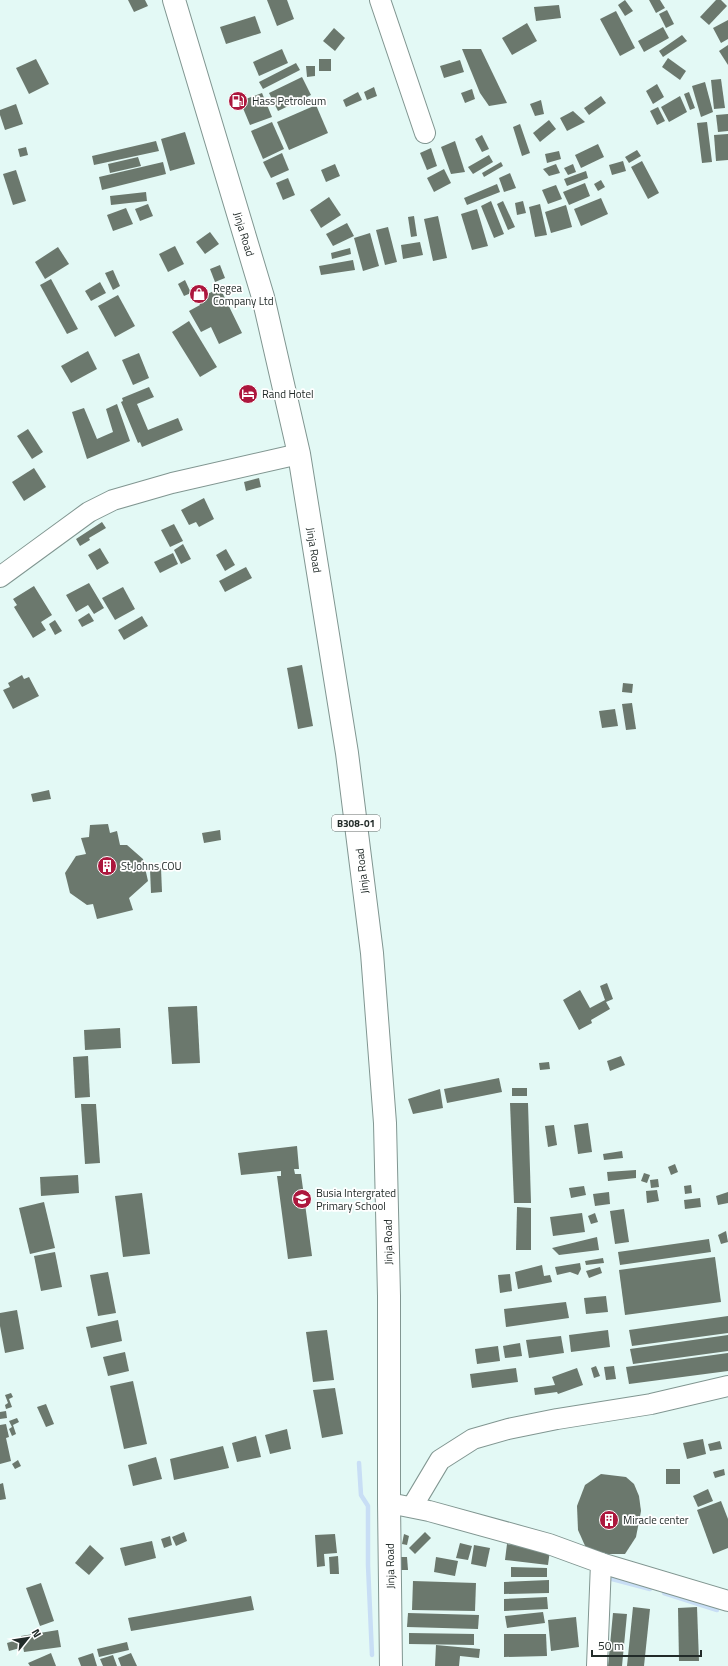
<svg xmlns="http://www.w3.org/2000/svg" width="728" height="1666" viewBox="0 0 728 1666" font-family="'Titillium Web',sans-serif">
<style>
.lines{fill:none;stroke-linecap:round;stroke-linejoin:round}
.stream{stroke:#c8def5;stroke-width:4.5}
.building{fill:#6b786d}
.minor-casing{stroke:#819691;stroke-width:22}
.major-casing{stroke:#819691;stroke-width:24}
.minor{stroke:#fff;stroke-width:20}
.major{stroke:#fff;stroke-width:22}
.labels{text-anchor:middle;stroke-width:3.5;stroke-linejoin:round;paint-order:stroke}
.shield{fill:#fff;stroke:#646b69;stroke-width:1}
.shield-label{font-size:10px;font-weight:bold;fill:#222b29}
.poi-label{font-size:11px;fill:#222b29;stroke:#fff;text-anchor:start}
.street-label{font-size:11px;fill:#222b29;stroke:#fff}
</style>
<rect width="100%" height="100%" fill="#e3f9f5"/>
<g class="lines">
<g class="stream">
<polyline points="359,1463 361,1495 368,1506 368,1565 372,1655"/>
<polyline points="612,1579 650,1589"/>
<polyline points="664,1593 717,1610"/>
</g>
</g>
<g class="building">
<polygon points="128,0 145,0 148,6 134,12"/>
<polygon points="267,0 287,0 294,19 277,26"/>
<polygon points="625,0 633,11 625,16 618,5"/>
<polygon points="649,0 660,0 665,8 656,13"/>
<polygon points="716,0 721,0 727,6 709,25 700,17"/>
<polygon points="559,5 561,18 536,21 534,7"/>
<polygon points="667,10 674,24 666,28 659,14"/>
<polygon points="616,11 635,48 620,56 600,19"/>
<polygon points="255,16 261,33 226,44 220,27"/>
<polygon points="728,20 728,39 721,43 713,28"/>
<polygon points="527,23 537,41 512,55 502,38"/>
<polygon points="663,27 669,38 644,52 638,41"/>
<polygon points="334,28 345,38 335,51 323,41"/>
<polygon points="682,35 687,41 663,57 659,51"/>
<polygon points="728,45 728,65 719,51"/>
<polygon points="282,49 288,63 259,76 253,62"/>
<polygon points="462,49 481,49 507,103 489,106 480,93"/>
<polygon points="668,58 686,71 680,80 662,67"/>
<polygon points="36,59 49,84 29,94 16,68"/>
<rect x="319" y="59" width="12" height="12"/>
<polygon points="460,60 464,72 444,78 440,66"/>
<polygon points="296,63 300,70 263,89 259,82"/>
<polygon points="306,66 315,66 315,76 307,77"/>
<polygon points="302,77 311,95 278,111 269,93"/>
<polygon points="721,79 725,108 714,109 711,80"/>
<polygon points="705,82 713,112 701,117 692,86"/>
<polygon points="657,84 664,97 653,104 646,91"/>
<polygon points="374,87 377,96 367,100 364,92"/>
<polygon points="472,89 475,99 465,103 461,93"/>
<polygon points="358,92 362,100 346,107 343,100"/>
<polygon points="689,92 695,108 690,110 684,94"/>
<polygon points="262,93 272,117 250,125 240,101"/>
<polygon points="601,96 606,103 589,115 584,108"/>
<polygon points="680,96 687,112 669,122 661,107"/>
<polygon points="541,100 544,114 535,116 530,104"/>
<polygon points="16,104 23,124 5,130 0,115 0,110"/>
<polygon points="316,105 328,133 289,150 277,122"/>
<polygon points="658,107 665,121 657,125 650,111"/>
<polygon points="573,111 585,122 567,131 560,118"/>
<polygon points="728,114 728,131 718,132 716,115"/>
<polygon points="549,120 556,129 540,142 533,133"/>
<polygon points="272,122 284,149 263,159 251,131"/>
<polygon points="707,122 712,162 702,163 697,123"/>
<polygon points="520,124 530,153 522,156 513,127"/>
<polygon points="185,132 195,164 170,171 161,139"/>
<polygon points="728,134 728,160 716,161 714,135"/>
<polygon points="482,135 489,149 482,152 475,139"/>
<polygon points="156,141 159,151 94,165 92,156"/>
<polygon points="455,141 465,172 451,174 441,147"/>
<polygon points="598,144 604,157 581,168 575,155"/>
<polygon points="26,147 28,155 20,157 18,149"/>
<polygon points="431,148 437,166 427,170 420,153"/>
<polygon points="637,150 641,156 629,163 625,157"/>
<polygon points="559,151 561,159 547,163 545,154"/>
<polygon points="282,153 289,170 271,178 263,162"/>
<polygon points="489,155 493,162 473,174 468,167"/>
<polygon points="138,157 141,166 110,173 108,164"/>
<polygon points="623,161 626,171 612,175 609,165"/>
<polygon points="642,161 659,193 648,199 631,167"/>
<polygon points="163,162 166,174 102,190 99,177"/>
<polygon points="501,162 503,166 484,177 482,173"/>
<polygon points="335,164 340,176 326,182 321,170"/>
<polygon points="556,164 560,173 549,176 543,169"/>
<polygon points="573,164 576,172 568,175 564,168"/>
<polygon points="444,169 451,183 434,192 427,178"/>
<polygon points="16,170 26,201 13,205 3,174"/>
<polygon points="586,171 588,178 567,186 564,179"/>
<polygon points="510,173 516,188 504,192 499,178"/>
<polygon points="288,178 295,195 283,200 276,183"/>
<polygon points="601,180 605,187 598,191 594,184"/>
<polygon points="585,183 590,196 569,205 563,192"/>
<polygon points="497,184 500,192 467,205 464,198"/>
<polygon points="556,185 562,199 548,204 542,190"/>
<polygon points="146,192 147,201 111,205 110,196"/>
<polygon points="329,197 341,215 321,228 310,210"/>
<polygon points="601,198 608,214 581,226 574,209"/>
<polygon points="491,201 504,234 494,238 481,206"/>
<polygon points="503,201 515,227 508,230 497,204"/>
<polygon points="523,201 526,213 517,215 515,203"/>
<polygon points="148,204 153,216 140,221 135,209"/>
<polygon points="540,204 547,235 535,237 529,207"/>
<polygon points="566,205 572,227 551,233 545,212"/>
<polygon points="126,208 133,224 113,231 107,215"/>
<polygon points="477,209 488,246 472,250 461,214"/>
<polygon points="414,216 417,236 411,237 408,217"/>
<polygon points="438,216 447,258 433,261 424,219"/>
<polygon points="347,223 354,236 333,246 326,234"/>
<polygon points="388,227 397,262 385,265 376,230"/>
<polygon points="210,232 219,244 205,254 196,242"/>
<polygon points="370,233 379,266 363,271 354,238"/>
<polygon points="420,242 423,255 403,259 401,245"/>
<polygon points="175,246 184,264 168,272 159,254"/>
<polygon points="58,247 69,264 45,279 35,262"/>
<polygon points="350,248 351,254 332,259 331,253"/>
<polygon points="353,260 355,270 321,275 319,266"/>
<polygon points="220,265 225,278 215,282 210,269"/>
<polygon points="113,270 120,286 113,290 105,273"/>
<polygon points="51,279 78,329 67,334 40,285"/>
<polygon points="185,280 191,293 184,296 178,284"/>
<polygon points="100,282 106,293 91,301 85,291"/>
<polygon points="220,288 242,333 219,344 211,327 201,332 189,311 200,305 197,299"/>
<polygon points="118,295 135,326 115,337 98,306"/>
<polygon points="189,321 217,367 200,377 172,332"/>
<polygon points="88,351 97,369 71,383 61,366"/>
<polygon points="139,353 149,378 133,385 122,360"/>
<polygon points="149,387 154,397 137,404 148,430 178,418 183,430 142,447 140,442 138,443 121,402 123,401 122,398"/>
<polygon points="117,404 130,441 87,459 72,412 84,408 97,439 113,432 106,409"/>
<polygon points="28,429 43,452 32,459 17,436"/>
<polygon points="34,468 46,487 24,501 12,482"/>
<polygon points="259,478 261,487 246,491 244,482"/>
<polygon points="204,498 214,519 199,527 196,522 189,525 181,510"/>
<polygon points="102,522 106,528 89,538 90,540 80,546 76,539"/>
<polygon points="174,524 183,541 170,547 161,530"/>
<polygon points="183,544 191,559 181,564 174,550"/>
<polygon points="100,548 109,563 97,570 88,555"/>
<polygon points="226,549 235,565 225,571 216,555"/>
<polygon points="173,553 178,564 160,573 154,562"/>
<polygon points="246,567 252,578 225,592 219,581"/>
<polygon points="89,583 104,608 94,614 88,605 76,612 66,595"/>
<polygon points="34,586 52,615 41,622 46,630 33,638 14,607 17,605 13,599"/>
<polygon points="123,587 135,609 115,620 102,598"/>
<polygon points="89,613 94,621 82,627 78,620"/>
<polygon points="142,616 148,626 124,640 118,630"/>
<polygon points="55,620 62,631 55,635 49,624"/>
<polygon points="302,665 313,726 298,729 287,668"/>
<polygon points="22,675 24,679 29,677 39,696 13,709 3,690 10,687 8,683"/>
<polygon points="623,683 633,684 632,693 622,692"/>
<polygon points="632,703 636,729 626,730 622,704"/>
<polygon points="615,709 618,726 602,728 599,711"/>
<polygon points="49,790 51,799 33,802 31,794"/>
<polygon points="108,824 110,833 117,831 120,845 127,845 143,859 148,881 129,898 133,910 97,919 93,904 87,905 70,893 65,873 76,856 86,854 81,838 89,837 90,825"/>
<polygon points="220,830 221,840 204,843 202,833"/>
<polygon points="161,868 162,892 151,893 150,869"/>
<polygon points="607,983 613,999 606,1002 610,1009 591,1020 592,1023 579,1030 563,1000 580,990 590,1008 605,1000 600,986"/>
<polygon points="197,1006 200,1063 172,1064 168,1007"/>
<polygon points="120,1028 121,1048 85,1050 84,1030"/>
<polygon points="88,1056 90,1097 75,1098 73,1057"/>
<polygon points="621,1056 625,1065 610,1071 607,1061"/>
<polygon points="549,1062 550,1069 540,1070 539,1063"/>
<polygon points="499,1078 502,1092 447,1103 444,1089"/>
<rect x="512" y="1088" width="15" height="8"/>
<polygon points="440,1089 443,1108 413,1114 408,1099"/>
<polygon points="510,1103 528,1103 531,1203 514,1203"/>
<polygon points="81,1104 96,1104 100,1163 85,1164"/>
<polygon points="588,1123 592,1152 578,1154 574,1125"/>
<polygon points="554,1125 557,1145 548,1147 545,1126"/>
<polygon points="297,1146 299,1169 294,1169 295,1174 301,1174 312,1256 288,1259 277,1176 281,1176 281,1171 241,1175 238,1153"/>
<polygon points="622,1151 623,1158 604,1160 603,1154"/>
<polygon points="675,1164 678,1172 671,1175 668,1167"/>
<polygon points="636,1170 636,1178 608,1181 607,1172"/>
<polygon points="644,1173 650,1175 647,1183 641,1181"/>
<polygon points="78,1175 79,1193 41,1196 40,1177"/>
<polygon points="658,1179 659,1187 651,1188 650,1180"/>
<polygon points="691,1185 692,1193 685,1194 684,1186"/>
<polygon points="584,1186 586,1195 571,1198 569,1188"/>
<polygon points="657,1190 659,1201 647,1203 646,1191"/>
<polygon points="609,1192 610,1204 595,1206 593,1194"/>
<polygon points="728,1192 728,1203 718,1205 716,1196"/>
<polygon points="142,1193 150,1254 123,1257 115,1196"/>
<polygon points="700,1198 701,1207 685,1209 684,1200"/>
<polygon points="44,1202 55,1248 30,1254 19,1208"/>
<polygon points="517,1207 531,1208 531,1250 516,1250"/>
<polygon points="624,1209 629,1242 615,1244 610,1211"/>
<polygon points="582,1213 585,1232 553,1236 550,1217"/>
<polygon points="595,1213 598,1222 591,1224 588,1216"/>
<polygon points="726,1231 728,1242 721,1244 718,1235"/>
<polygon points="597,1237 599,1250 559,1255 552,1248"/>
<polygon points="709,1239 711,1252 620,1265 618,1252"/>
<polygon points="55,1252 62,1287 41,1291 34,1256"/>
<polygon points="715,1257 721,1302 625,1315 619,1270"/>
<polygon points="603,1258 604,1263 586,1265 585,1261"/>
<polygon points="580,1263 581,1269 578,1275 570,1272 557,1275 555,1267"/>
<polygon points="542,1265 544,1276 550,1275 552,1282 518,1289 515,1272"/>
<polygon points="600,1267 602,1273 589,1278 586,1271"/>
<polygon points="108,1272 116,1313 98,1316 90,1275"/>
<polygon points="510,1274 512,1291 500,1293 498,1275"/>
<polygon points="606,1296 608,1312 586,1314 584,1298"/>
<polygon points="566,1302 569,1318 506,1327 504,1309"/>
<polygon points="17,1310 24,1349 5,1353 0,1326 0,1313"/>
<polygon points="728,1316 728,1333 632,1346 629,1330"/>
<polygon points="118,1320 122,1341 91,1348 86,1327"/>
<polygon points="327,1330 334,1380 313,1382 306,1332"/>
<polygon points="608,1330 610,1347 571,1352 569,1335"/>
<polygon points="728,1335 728,1351 633,1364 630,1349"/>
<polygon points="561,1336 564,1353 529,1358 526,1340"/>
<polygon points="520,1343 522,1356 505,1358 503,1346"/>
<polygon points="498,1346 500,1361 477,1364 475,1349"/>
<polygon points="125,1352 129,1371 108,1376 103,1357"/>
<polygon points="728,1353 728,1371 629,1384 626,1367"/>
<polygon points="596,1366 600,1376 594,1378 591,1368"/>
<polygon points="614,1366 616,1379 606,1380 604,1367"/>
<polygon points="516,1368 518,1382 472,1388 470,1374"/>
<polygon points="577,1368 583,1385 558,1394 557,1392 535,1395 534,1388 555,1385 552,1377"/>
<polygon points="133,1381 147,1444 124,1449 110,1386"/>
<polygon points="335,1388 343,1434 322,1438 313,1390"/>
<polygon points="11,1393 13,1397 9,1399 12,1407 6,1409 5,1405 8,1403 5,1395"/>
<polygon points="46,1404 54,1424 46,1427 37,1407"/>
<polygon points="6,1411 7,1418 0,1419 0,1412"/>
<polygon points="17,1418 19,1422 13,1425 16,1434 12,1436 9,1429 12,1427 9,1421"/>
<polygon points="6,1424 9,1437 6,1438 11,1461 0,1464 0,1425"/>
<polygon points="287,1429 291,1449 270,1454 265,1435"/>
<polygon points="256,1436 261,1457 237,1462 232,1443"/>
<polygon points="703,1439 706,1454 687,1459 683,1443"/>
<polygon points="720,1441 722,1449 710,1451 708,1444"/>
<polygon points="223,1446 229,1468 174,1480 170,1459"/>
<polygon points="156,1457 162,1479 133,1486 128,1465"/>
<polygon points="18,1460 21,1466 15,1469 12,1464"/>
<rect x="666" y="1469" width="14" height="15"/>
<polygon points="724,1469 725,1475 715,1478 713,1472"/>
<polygon points="601,1474 626,1477 634,1484 639,1496 641,1511 636,1537 625,1554 603,1554 586,1548 578,1530 577,1506 585,1485"/>
<polygon points="3,1483 6,1499 0,1500 0,1484"/>
<polygon points="708,1489 713,1501 698,1507 693,1496"/>
<polygon points="721,1501 728,1519 728,1548 713,1554 697,1510"/>
<polygon points="184,1532 187,1541 176,1546 172,1537"/>
<polygon points="425,1532 431,1538 415,1554 409,1548"/>
<polygon points="335,1534 337,1553 324,1554 325,1566 317,1567 315,1535"/>
<polygon points="404,1534 409,1536 407,1545 402,1544"/>
<polygon points="170,1536 172,1545 164,1548 161,1539"/>
<polygon points="152,1541 156,1558 125,1566 120,1548"/>
<polygon points="460,1543 472,1546 468,1560 456,1558"/>
<polygon points="507,1544 550,1550 548,1565 505,1560"/>
<polygon points="90,1545 104,1558 89,1575 75,1563"/>
<polygon points="474,1545 490,1548 486,1567 471,1564"/>
<polygon points="338,1556 339,1574 330,1574 329,1557"/>
<polygon points="398,1557 407,1557 408,1570 399,1570"/>
<polygon points="436,1557 458,1561 455,1576 434,1572"/>
<polygon points="511,1567 547,1568 547,1577 511,1577"/>
<polygon points="549,1580 549,1593 504,1594 504,1582"/>
<polygon points="413,1581 476,1583 475,1611 412,1610"/>
<polygon points="41,1583 54,1621 40,1626 26,1588"/>
<polygon points="251,1596 254,1610 131,1631 128,1618"/>
<polygon points="547,1597 548,1609 504,1611 504,1599"/>
<polygon points="633,1607 650,1609 644,1666 627,1666"/>
<polygon points="697,1607 699,1661 679,1661 678,1608"/>
<polygon points="543,1612 545,1623 507,1628 505,1616"/>
<polygon points="408,1613 479,1615 478,1629 407,1627"/>
<polygon points="613,1613 627,1614 622,1666 608,1666"/>
<polygon points="576,1617 579,1647 551,1651 548,1620"/>
<polygon points="58,1630 61,1647 24,1652 21,1636"/>
<polygon points="409,1633 474,1634 474,1645 409,1644"/>
<polygon points="504,1634 546,1634 547,1656 504,1657"/>
<polygon points="17,1640 20,1648 9,1651 7,1643"/>
<polygon points="127,1642 129,1650 99,1657 97,1649"/>
<polygon points="436,1645 480,1649 479,1658 460,1656 459,1666 435,1666"/>
<polygon points="51,1653 56,1666 30,1666 28,1663"/>
<polygon points="93,1653 97,1666 81,1666 78,1658"/>
<polygon points="131,1653 137,1666 121,1666 118,1658"/>
<polygon points="113,1655 117,1666 103,1666 100,1659"/>
</g>
<g class="lines">
<defs>
<g id="minor">
<polyline points="380,0 425,133"/>
<polyline points="0,577 89,512 113,500 172,483 299,454"/>
<polyline points="399,1505 429,1511 549,1544 601,1563 597,1666"/>
<polyline points="412,1507 440,1460 473,1439 508,1429 557,1419 651,1404 728,1386"/>
<polyline points="601,1563 728,1601"/>
</g>
<polyline id="major" points="174,0 263,297 299,454 347,753 372,953 385,1123 389,1296 389,1503 391,1666"/>
</defs>
<use href="#minor" class="minor-casing"/>
<use href="#major" class="major-casing"/>
<use href="#minor" class="minor"/>
<use href="#major" class="major"/>
</g>
<defs>
<symbol id="fuel-disc" viewBox="-11 -11 22 22"><circle r="9.5" fill="#ac173d" stroke="#fff"/><path d="M-5.5-6h7V0h2V4h1.3V-2.5L3-4.5l.8-.8L6-3V5H2.5V1h-1V6h-7ZM-4.2-4.7v3.2H.2V-4.7Z" fill="#fff"/></symbol>
<symbol id="shop-disc" viewBox="-11 -11 22 22"><circle r="9.5" fill="#ac173d" stroke="#fff"/><path d="M-5-2.5h2.3a2.7 3.5 0 0 1 5.4 0H5L5.5 6h-11ZM-1.5-2.5h3a1.5 2.3 0 0 0-3 0Z" fill="#fff"/></symbol>
<symbol id="hotel-disc" viewBox="-11 -11 22 22"><circle r="9.5" fill="#ac173d" stroke="#fff"/><path d="M-6-4.5h1.5V1H6V5H4.5V3h-9V5H-6ZM-4 0a1.8 1.8 0 1 1 3.6 0ZM.5 0V-2.5h3Q6-2.5 6 0Z" fill="#fff"/></symbol>
<symbol id="building-disc" viewBox="-11 -11 22 22"><circle r="9.5" fill="#ac173d" stroke="#fff"/><path d="M-4-6H4V6H1V3H-1V6H-4ZM-2.5-4.3h1.7v1.8h-1.7ZM.8-4.3h1.7v1.8H.8ZM-2.5-1h1.7V.8h-1.7ZM.8-1h1.7V.8H.8Z" fill="#fff"/></symbol>
<symbol id="school-disc" viewBox="-11 -11 22 22"><circle r="9.5" fill="#ac173d" stroke="#fff"/><path d="M0-5L7-2L0 1L-7-2ZM-4 1L0 2.5L4 1V4Q0 6-4 4Z" fill="#fff"/></symbol>
</defs>
<g fill-rule="evenodd">
<use href="#fuel-disc" x="227" y="90" width="22" height="22"/>
<use href="#shop-disc" x="188" y="283" width="22" height="22"/>
<use href="#hotel-disc" x="237" y="383" width="22" height="22"/>
<use href="#building-disc" x="96" y="855" width="22" height="22"/>
<use href="#school-disc" x="291" y="1188" width="22" height="22"/>
<use href="#building-disc" x="598" y="1509" width="22" height="22"/>
</g>
<g class="labels">
<rect class="shield" x="332" y="815" width="48" height="16" rx="3"/>
<g class="shield-label">
<text x="356" y="827">B308-01</text>
</g>
<g class="poi-label">
<text x="252" y="105">Hass Petroleum</text>
<text x="213" y="292">Regea<tspan x="213" dy="13">Company Ltd</tspan></text>
<text x="262" y="398">Rand Hotel</text>
<text x="121" y="870">St Johns COU</text>
<text x="316" y="1197">Busia Intergrated<tspan x="316" dy="13">Primary School</tspan></text>
<text x="623" y="1524">Miracle center</text>
</g>
<g class="street-label">
<text transform="translate(244 234) rotate(73)" y="4">Jinja Road</text>
<text transform="translate(314 550) rotate(81)" y="4">Jinja Road</text>
<text transform="translate(362 871) rotate(-97)" y="4">Jinja Road</text>
<text transform="translate(388 1242) rotate(-91)" y="4">Jinja Road</text>
<text transform="translate(390 1566) rotate(-91)" y="4">Jinja Road</text>
</g>
</g>
<g transform="translate(28 1638) rotate(60)" stroke="#ffffff" stroke-width="3" paint-order="stroke">
<path d="M0-3L7 15L0 10L-7 15Z" fill="#222b29"/>
<text y="-6" font-size="11" font-weight="bold" text-anchor="middle" fill="#222b29">N</text>
</g>
<path d="M592 1650v6h109v-6" fill="none" stroke="#222b29" stroke-width="2"/>
<text x="598" y="1650" font-size="12" fill="#222b29" stroke="#ffffff" stroke-width="3" paint-order="stroke">50 m</text>
</svg>
